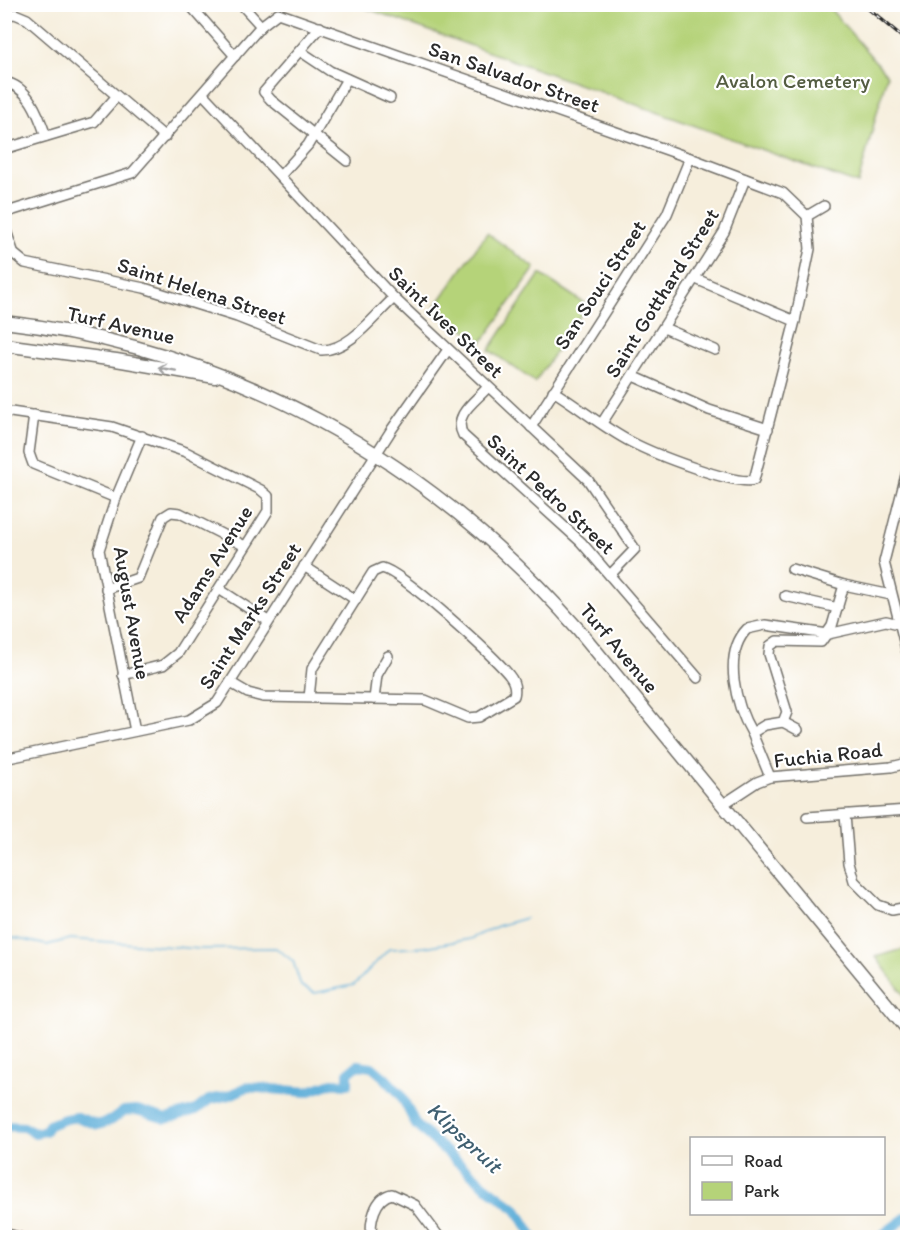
<svg xmlns="http://www.w3.org/2000/svg" width="912" height="1242" viewBox="0 0 912 1242" font-family="Itim,sans-serif">
<style>
.green{fill:#b5d379;stroke:#707f52;stroke-width:1.5}
.lines{fill:none;stroke-linecap:round;stroke-linejoin:round}
.stream{stroke:#5fafd9;stroke-width:1.5}
.river{stroke:#5fafd9;stroke-width:10}
.minor-casing{stroke:#726f69;stroke-width:12}
.major-casing{stroke:#726f69;stroke-width:15}
.minor{stroke:#fff;stroke-width:9}
.major{stroke:#fff;stroke-width:12}
.rail-casing{stroke:#2b2b2b;stroke-width:4}
.rail{stroke:#fff;stroke-width:1.5;stroke-dasharray:4.5;stroke-linecap:butt}
.oneway{stroke:#a0a0a0}
.labels{text-anchor:middle;stroke-width:4.5;stroke-linejoin:round;paint-order:stroke}
.street-label{font-size:21px;fill:#2b2b2b;stroke:#fff}
.park-label{font-size:21px;fill:#545d42;stroke:#fff}
.water-label{font-size:22px;font-style:italic;fill:#406071;stroke:#fff}
</style>
<rect width="100%" height="100%" fill="#fff"/>
<filter id="ink" filterUnits="userSpaceOnUse"><feTurbulence type="fractalNoise" baseFrequency=".0167" numOctaves="2"/><feDisplacementMap in="SourceGraphic" scale="12" xChannelSelector="R" yChannelSelector="G"/><feConvolveMatrix kernelMatrix="1 2 1 2 8 2 1 2 1" color-interpolation-filters="sRGB"/></filter>
<filter id="wash" filterUnits="userSpaceOnUse"><feTurbulence type="fractalNoise" baseFrequency=".008" numOctaves="4" result="noise"/><feDisplacementMap in="SourceGraphic" scale="24" xChannelSelector="R" yChannelSelector="G"/><feGaussianBlur stdDeviation="1.35" result="paint"/><feColorMatrix in="noise" values="0 0 0 0 0 0 0 0 0 0 0 0 0 0 0 0 0 1.4 0 .05"/><feComposite in="paint" operator="in"/></filter>
<g filter="url(#wash)">
<rect width="100%" height="100%" fill="#f6eedc"/>
<g class="green">
<polygon points="357,5 827,5 887,75 858,184"/>
<polygon points="487,233 535,268 482,342 435,307"/>
<polygon points="540,274 587,305 535,382 489,350"/>
<polygon points="907,948 908,948 907,999 876,957"/>
</g>
<g class="lines">
<polyline class="stream" points="4,936 47,945 70,939 201,949 276,948 293,961 301,986 315,993 354,985 389,949 425,947 470,939 498,926 526,918"/>
<g class="river">
<polyline points="4,1126 24,1127 34,1133 45,1131 49,1125 65,1119 77,1117 98,1125 112,1120 124,1111 137,1110 166,1119 196,1110 209,1100 230,1095 247,1087 307,1092 332,1083 348,1084 348,1073 358,1065 372,1067 385,1078 401,1095 416,1125 483,1184 517,1210 534,1238"/>
<polyline points="878,1238 908,1216"/>
</g>
</g>
</g>
<g filter="url(#ink)">
<g class="lines">
<defs>
<g id="minor">
<polyline points="189,4 235,56"/>
<polyline points="241,4 261,26"/>
<polyline points="4,15 15,14 27,19 165,137"/>
<polyline points="320,27 264,92 271,100 347,161"/>
<polyline points="300,51 330,71 390,98"/>
<path d="M4,82c25,4 35,34 42,54"/>
<polyline points="203,94 394,298 588,480 635,549 610,575"/>
<polyline points="4,149 94,122 116,97"/>
<polyline points="281,175 308,145 347,79"/>
<path d="M4,213l128,-40 129,-147 17,-13 412,145 93,35 24,23 3,33 -15,72 -41,159c-20,6 -102,-27 -123,-38 -27,-14 -52,-35 -78,-51"/>
<polyline points="807,216 824,206"/>
<path d="M4,225l10,29 11,9 119,25 93,29 84,33c28,1 53,-34 73,-52"/>
<polyline points="696,279 795,321"/>
<polyline points="664,328 715,350"/>
<polyline points="633,376 709,410 768,429"/>
<path d="M487,388c-11,13 -35,27 -24,47l118,107 117,136"/>
<polyline points="4,411 112,427 186,452 261,490 268,496 268,511 178,653 163,665 123,675"/>
<polyline points="34,415 29,453 33,464 116,498"/>
<polyline points="602,423 724,232 745,179"/>
<polyline points="531,427 667,214 690,158"/>
<polyline points="908,467 884,562 908,657"/>
<polyline points="304,566 356,600"/>
<polyline points="792,569 844,585 891,595"/>
<polyline points="106,589 138,578 163,517 171,512 180,513 245,546"/>
<polyline points="219,589 268,621"/>
<polyline points="785,596 838,608"/>
<path d="M231,683l17,10 15,4 162,3 43,18 11,-1 35,-21c2,-8 0,-15 -5,-21 -15,-19 -107,-103 -127,-107l-9,4 -61,97 -3,29"/>
<polyline points="374,699 377,675 388,656"/>
<polyline points="783,722 798,730"/>
<polyline points="135,731 99,550 116,498 142,436"/>
<path d="M752,733c-16,-27 -30,-78 -5,-104l18,-4 63,9 58,-13 13,3"/>
<polyline points="4,759 189,720 217,703 392,429 447,351"/>
<polyline points="770,777 752,733 765,725 783,722 787,712 769,654 770,646 777,641 821,642 832,626 844,585"/>
<polyline points="722,805 757,782 770,777 891,767 908,763"/>
<polyline points="845,815 849,863 854,881 878,905 892,910 908,907"/>
<polyline points="807,817 908,810"/>
<polyline points="4,1233 22,1238"/>
<path d="M372,1238c-3,-16 3,-41 20,-44l23,11 25,33"/>
</g>
<g id="major">
<path d="M4,322c227,26 424,136 574,307l330,401"/>
<polyline points="4,345 116,360 215,377"/>
</g>
</defs>
<use href="#minor" class="minor-casing"/>
<use href="#major" class="major-casing"/>
<use href="#minor" class="minor"/>
<use href="#major" class="major"/>
<defs>
<polyline id="rail" points="863,4 908,42"/>
</defs>
<use href="#rail" class="rail-casing"/>
<use href="#rail" class="rail"/>
</g>
<defs><path id="oneway-shaft" d="M-6 0H5M1.5-3L5.5 0L1.5 3" fill="none" stroke-width="1.6" stroke-linecap="round" stroke-linejoin="round" transform="scale(1.5)"/></defs>
<use class="oneway" href="#oneway-shaft" transform="translate(167 369) rotate(-170)"/>
</g>
<g class="labels">
<g class="street-label">
<text transform="translate(514 77) rotate(19)" y="7">San Salvador Street</text>
<text transform="translate(600 285) rotate(-57)" y="7">San Souci Street</text>
<text transform="translate(202 291) rotate(18)" y="7">Saint Helena Street</text>
<text transform="translate(662 293) rotate(-58)" y="7">Saint Gotthard Street</text>
<text transform="translate(446 322) rotate(44)" y="7">Saint Ives Street</text>
<text transform="translate(121 325) rotate(13)" y="7">Turf Avenue</text>
<text transform="translate(551 494) rotate(43)" y="7">Saint Pedro Street</text>
<text transform="translate(212 564) rotate(-58)" y="7">Adams Avenue</text>
<text transform="translate(132 613) rotate(80)" y="7">August Avenue</text>
<text transform="translate(250 616) rotate(-57)" y="7">Saint Marks Street</text>
<text transform="translate(619 648) rotate(50)" y="7">Turf Avenue</text>
<text transform="translate(828 755) rotate(-6)" y="7">Fuchia Road</text>
</g>
<g class="park-label">
<text x="793" y="88">Avalon Cemetery</text>
</g>
<g class="water-label">
<text transform="translate(465 1137) rotate(43)" y="8">Klipspruit</text>
</g>
</g>
<rect width="912" height="1242" fill="none" stroke="#fff" stroke-width="24"/>
<rect x="690" y="1137" width="195" height="78" fill="#ffffff" stroke="#aaaaaa" stroke-width="1.5"/>
<rect x="702" y="1156" width="30" height="9" fill="#ffffff" stroke="#aaaaaa" stroke-width="1.5"/>
<text x="744" y="1167" font-size="18" fill="#2b2b2b">Road</text>
<rect x="702" y="1182" width="30" height="18" fill="#b5d379" stroke="#aaaaaa" stroke-width="1.5"/>
<text x="744" y="1197" font-size="18" fill="#2b2b2b">Park</text>
</svg>
